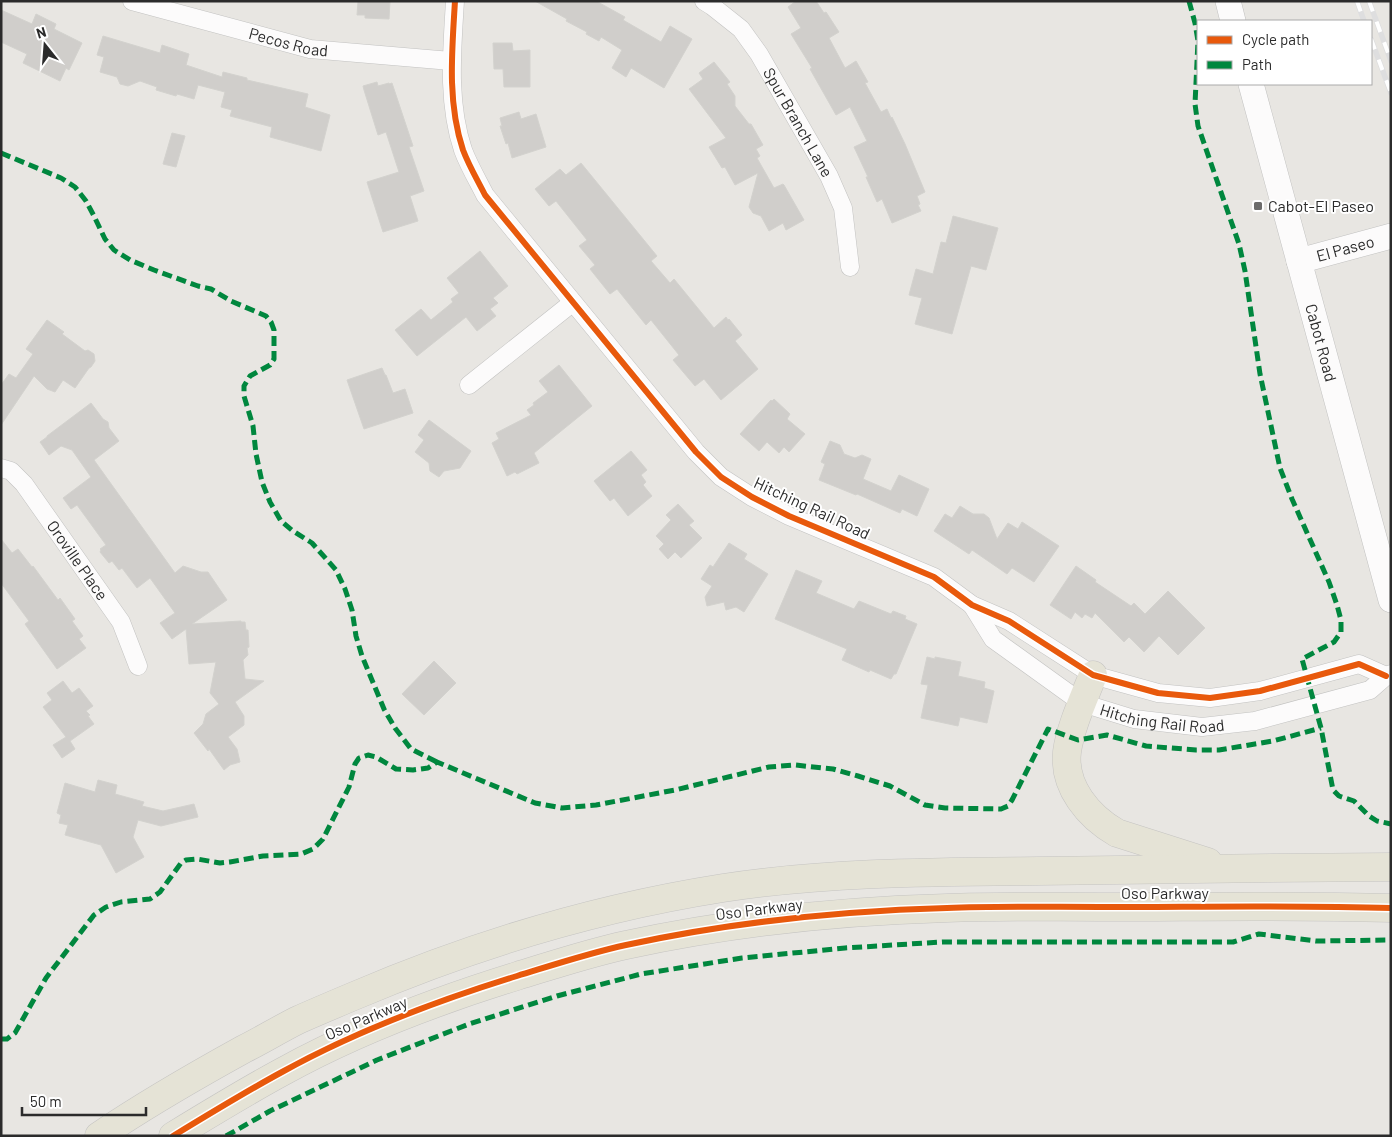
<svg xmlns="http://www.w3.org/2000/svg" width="1392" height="1137" viewBox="0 0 1392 1137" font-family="Barlow,sans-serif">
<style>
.building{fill:#d0cecb;stroke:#d3d2ce}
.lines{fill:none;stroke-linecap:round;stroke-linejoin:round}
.street-casing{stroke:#c2c2c1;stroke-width:19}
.secondary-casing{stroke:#c2c2c1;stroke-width:26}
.primary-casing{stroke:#c5c4c2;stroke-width:29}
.street{stroke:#fcfbfb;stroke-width:18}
.secondary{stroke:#fcfbfb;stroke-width:25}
.primary{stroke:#e5e3d6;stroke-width:28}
.rail-casing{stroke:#dededf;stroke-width:5.5}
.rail{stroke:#fff;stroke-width:4;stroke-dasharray:11;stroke-linecap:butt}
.quiet{stroke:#00873e;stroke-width:5;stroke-dasharray:10 5;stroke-linecap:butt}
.cycleway-casing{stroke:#fff;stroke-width:9}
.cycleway{stroke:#e8590c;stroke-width:6}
.poi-dot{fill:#6d6c6b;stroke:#fff;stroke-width:2}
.labels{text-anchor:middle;stroke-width:4;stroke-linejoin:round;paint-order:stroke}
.street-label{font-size:16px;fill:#2b2b2b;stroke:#fff}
.poi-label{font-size:16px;fill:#2b2b2b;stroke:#fff;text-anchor:start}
</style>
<rect width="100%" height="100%" fill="#e8e6e2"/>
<g class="building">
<polygon points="358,1 390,1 389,19 365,18 365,15 357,15"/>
<polygon points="535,1 596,1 625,17 623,20 661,42 670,26 692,39 664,88 631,68 626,77 612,68 622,50 601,37 599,41 586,34 587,32 566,21 567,19"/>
<polygon points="796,1 816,1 824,13 826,12 839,32 829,38 845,68 856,61 868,82 865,83 881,112 887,109 891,118 892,117 905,144 925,192 917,196 920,204 918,205 921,211 892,223 882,199 877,202 866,177 868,177 854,147 867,141 850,107 836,115 810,69 812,68 791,34 801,28 788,7"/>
<polygon points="1,10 32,24 36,14 56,24 54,29 82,43 69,70 66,68 60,81 23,63 27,54 1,42"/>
<polygon points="103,36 160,53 162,45 189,54 186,65 222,77 223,72 247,78 247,80 308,94 305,107 330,115 321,151 270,137 272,127 230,116 232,110 221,107 225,92 198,85 194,99 177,94 176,96 156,90 157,87 140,81 128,86 120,84 117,77 100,72 104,57 97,55"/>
<polygon points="493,43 512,43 513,51 530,50 530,87 504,87 503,69 494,69"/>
<polygon points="714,62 730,82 727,84 735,96 735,106 749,124 751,124 763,145 756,149 760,156 757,158 774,188 783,184 784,185 804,220 786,230 783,223 769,231 761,216 753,213 749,207 758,173 735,185 725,167 722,168 709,147 726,138 689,89 703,79 699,73"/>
<polygon points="377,82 378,86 389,83 389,84 392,83 413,146 409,147 424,191 410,196 418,221 383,232 367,182 399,172 386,132 378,135 364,90 363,86"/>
<polygon points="519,112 521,119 536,114 546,147 512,158 508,143 506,144 500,126 502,126 500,118"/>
<polygon points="172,133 185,136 176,167 163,164"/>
<polygon points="581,163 657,256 651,261 670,283 674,279 714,328 726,317 728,320 729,319 742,335 735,341 758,369 721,400 704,379 695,386 673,360 679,355 651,320 646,325 617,289 610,294 590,269 595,265 579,246 587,240 556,201 549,206 535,189 560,169 566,175"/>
<polygon points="953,216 998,228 986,270 971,266 952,334 915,324 922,298 909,295 916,269 933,274 941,242 946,243"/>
<polygon points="480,251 508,286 493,298 498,303 490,309 496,316 477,331 466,317 417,356 395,330 421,309 431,320 453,302 451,299 459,293 447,278"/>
<polygon points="47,320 64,332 62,334 85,351 88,350 94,354 95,361 91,367 89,368 75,388 63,380 55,392 47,389 34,376 1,425 1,385 9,374 16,378 33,354 26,349"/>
<polygon points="559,365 592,406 534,453 539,463 517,474 515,472 507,476 492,443 499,439 496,433 531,415 527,410 534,405 533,403 548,392 539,381"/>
<polygon points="382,368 385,375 386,375 393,393 405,389 413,413 364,429 347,380"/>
<polygon points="774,399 790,414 787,419 805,434 789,452 784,447 779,453 767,442 759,451 740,434 771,400 772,401"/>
<polygon points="91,403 103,419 108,422 109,428 119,441 94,460 175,573 183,566 201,572 208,572 227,600 192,624 241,621 241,622 245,622 246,630 248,630 249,647 247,648 248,655 243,660 245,679 264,681 235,702 244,716 244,725 228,737 237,749 240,762 230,765 224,770 209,749 208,751 194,733 203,724 206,714 219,704 210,693 216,662 189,664 186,629 172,639 160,623 175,613 150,578 137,588 122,568 119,570 112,561 109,563 100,552 101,550 100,549 106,545 77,505 71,509 63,498 91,477 72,450 61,446 49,455 40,442 47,437 47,436"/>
<polygon points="429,420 471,451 460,468 444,471 439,477 430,471 429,463 415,452 424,440 418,435"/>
<polygon points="830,441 840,445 844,454 855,458 862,455 871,459 863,479 891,491 899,475 929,489 917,516 902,509 900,513 857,494 856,495 819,480 825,464 821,462"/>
<polygon points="631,451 647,470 641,475 646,482 643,485 652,496 628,516 614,498 610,501 594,481"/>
<polygon points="678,504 694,521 689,525 702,538 681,558 675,552 668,559 659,549 664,544 656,536 671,520 666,515"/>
<polygon points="960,506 973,514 984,514 989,518 997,539 1008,523 1018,529 1022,522 1059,546 1034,582 1012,568 1007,574 972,550 969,554 934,531 945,514 952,518"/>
<polygon points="1,539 12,553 18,549 32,567 33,566 58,600 60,598 75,619 72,621 83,636 79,639 86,648 57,669 25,624 29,621 1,583"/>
<polygon points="729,543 747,554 744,559 768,574 744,612 736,607 726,610 724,602 707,606 705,597 712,586 701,579 710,565 713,567"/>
<polygon points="1076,566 1096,580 1095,582 1131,606 1134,603 1145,614 1168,591 1205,628 1178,655 1159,636 1144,652 1129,637 1124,642 1095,613 1092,618 1085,614 1082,618 1075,612 1071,619 1050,605"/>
<polygon points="796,570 822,581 816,593 854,609 859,601 891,614 893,611 906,616 905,619 917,624 896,674 894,674 891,679 870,670 869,672 842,660 847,649 775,619"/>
<polygon points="927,657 935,659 935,657 961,662 958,676 985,682 984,688 994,691 987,723 960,717 958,726 921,718 928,685 921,684"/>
<polygon points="434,661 456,683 424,715 402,694"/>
<polygon points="63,681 72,693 79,688 93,706 86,711 90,715 88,716 94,724 70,741 75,749 62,758 53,745 66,737 43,707 52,700 47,693"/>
<polygon points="98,780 117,785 115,794 144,802 142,806 163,811 194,804 198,817 161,826 138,820 133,837 144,857 116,873 101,845 65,835 68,825 59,823 61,815 57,813 65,783 95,792"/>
</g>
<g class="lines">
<defs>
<g id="street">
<path id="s1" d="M132,1l178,48 141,12"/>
<path d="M455,1c-3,50 -8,101 8,149 6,16 15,31 22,45l211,257 25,25 31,20 37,19 145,61 38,28 37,16 84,54 65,18 52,5 50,-7 99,-27 27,12"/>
<path id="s2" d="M704,1l8,5 29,23 18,25 70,122 14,32 7,59"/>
<polyline points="469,385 572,303"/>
<path id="s3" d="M1,468l10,3 13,13 97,138 17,44"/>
<path id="s4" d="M972,605l21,34 89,64 52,16 68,8 53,-6 115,-31 16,-14 5,-2"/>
</g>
<g id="secondary">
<polyline points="1228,1 1233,21"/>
<path id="s5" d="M1251,84l140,516"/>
<path id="s6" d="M1299,261l92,-25"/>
</g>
<g id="primary">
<path d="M1093,675c-9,23 -23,53 -26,77 -4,35 22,65 50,81l91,29"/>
<path d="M99,1136c47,-32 96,-60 145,-87 18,-9 36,-20 54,-29 18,-8 37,-16 56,-24 117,-50 242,-88 369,-108 104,-16 211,-16 316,-17 117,-2 235,-3 352,-4"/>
<path d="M173,1136c36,-22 72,-44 109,-64 74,-41 154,-71 235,-96 36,-11 72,-23 109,-31 106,-23 213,-34 321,-37 51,-2 101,-1 152,-1 97,0 194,-2 292,1"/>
</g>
</defs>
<use href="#street" class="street-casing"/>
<use href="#secondary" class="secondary-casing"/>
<use href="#primary" class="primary-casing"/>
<use href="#street" class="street"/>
<use href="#secondary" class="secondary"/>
<use href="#primary" class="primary"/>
<defs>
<g id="rail">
<polyline points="1357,1 1364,21"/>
<polyline points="1369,1 1391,61"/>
<polyline points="1371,39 1391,93"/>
</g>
</defs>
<use href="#rail" class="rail-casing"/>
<use href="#rail" class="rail"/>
<g class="quiet">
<polyline points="1189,1 1195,23 1198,41 1195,104 1198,126 1239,244 1245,271 1260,374 1280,468 1292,499 1329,582 1337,605 1341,620 1341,632 1334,642 1302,659 1321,728 1333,790 1339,796 1354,801 1369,816 1377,821 1391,824"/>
<polyline points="1,153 61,178 75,187 86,201 94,216 105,239 114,250 130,260 154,270 198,286 211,289 231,301 266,316 271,322 274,330 274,359 270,365 250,376 244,386 244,396 253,426 256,454 262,482 270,502 281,521 293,531 312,543 336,570 345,589 352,610 356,636 362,656 384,709 395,728 411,749 437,762"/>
<polyline points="1,1039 7,1039 15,1033 46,978 94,915 106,907 121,902 150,899 160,892 181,863 186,860 197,859 220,863 230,862 263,856 301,854 313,849 323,839 349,787 355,764 359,758 368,755 376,757 396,769 413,770 428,768 437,762 535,803 562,808 596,805 675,790 769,767 795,765 833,769 858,776 890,786 925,805 945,808 1001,809 1008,806 1012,800 1048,729 1078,740 1107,735 1146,746 1196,750 1219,750 1273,741 1321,728"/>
<polyline points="226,1136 270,1111 377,1060 469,1024 557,996 641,974 742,958 845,948 942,942 1233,942 1259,934 1316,941 1391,940"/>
</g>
<defs>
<g id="cycleway">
<path d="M455,1c-3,50 -8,101 8,149 6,16 15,31 22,45l211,257 25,25 31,20 37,19 145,61 38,28 37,16 84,54 65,18 52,5 50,-7 99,-27 27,12"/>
<path d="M173,1136c36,-22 72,-44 109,-64 74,-41 154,-71 235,-96 36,-11 72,-23 109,-31 106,-23 213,-34 321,-37 51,-2 101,-1 152,-1 97,0 194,-2 292,1"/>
</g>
</defs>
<use href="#cycleway" class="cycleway-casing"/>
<use href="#cycleway" class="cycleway"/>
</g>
<rect class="poi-dot" x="1253" y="201" width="10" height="10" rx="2.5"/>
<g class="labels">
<g class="street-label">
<text dy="6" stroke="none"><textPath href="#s1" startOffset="162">Pecos Road</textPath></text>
<text dy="6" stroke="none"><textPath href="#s2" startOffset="156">Spur Branch Lane</textPath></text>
<text dy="6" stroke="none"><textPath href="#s6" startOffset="48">El Paseo</textPath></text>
<text dy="6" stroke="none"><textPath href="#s5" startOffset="268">Cabot Road</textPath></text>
<text transform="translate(812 508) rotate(25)" y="6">Hitching Rail Road</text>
<text dy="6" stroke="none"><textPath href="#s3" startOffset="122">Oroville Place</textPath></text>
<text dy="6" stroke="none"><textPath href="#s4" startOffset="232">Hitching Rail Road</textPath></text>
<text x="1165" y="899">Oso Parkway</text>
<text transform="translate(759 909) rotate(-7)" y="6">Oso Parkway</text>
<text transform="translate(366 1018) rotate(-23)" y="6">Oso Parkway</text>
</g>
<g class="poi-label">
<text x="1268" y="212">Cabot-El Paseo</text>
</g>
</g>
<rect width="1392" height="1137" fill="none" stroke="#2b2b2b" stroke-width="5"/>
<rect x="1197" y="20" width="175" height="65" fill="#ffffff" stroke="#aaaaaa"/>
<rect x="1207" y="36" width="25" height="8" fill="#e8590c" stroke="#aaaaaa"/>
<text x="1242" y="45" font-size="15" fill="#2b2b2b">Cycle path</text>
<rect x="1207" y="61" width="25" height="8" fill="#00873e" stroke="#aaaaaa"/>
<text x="1242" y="70" font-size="15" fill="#2b2b2b">Path</text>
<g transform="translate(45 45) rotate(343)" stroke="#ffffff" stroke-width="4" paint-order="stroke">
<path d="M0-4L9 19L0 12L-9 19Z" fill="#2b2b2b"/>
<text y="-8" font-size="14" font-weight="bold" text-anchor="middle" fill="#2b2b2b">N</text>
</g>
<path d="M22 1107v8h124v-8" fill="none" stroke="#2b2b2b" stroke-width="2.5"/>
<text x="30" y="1107" font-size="15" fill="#2b2b2b" stroke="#ffffff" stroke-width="4" paint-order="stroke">50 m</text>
</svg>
